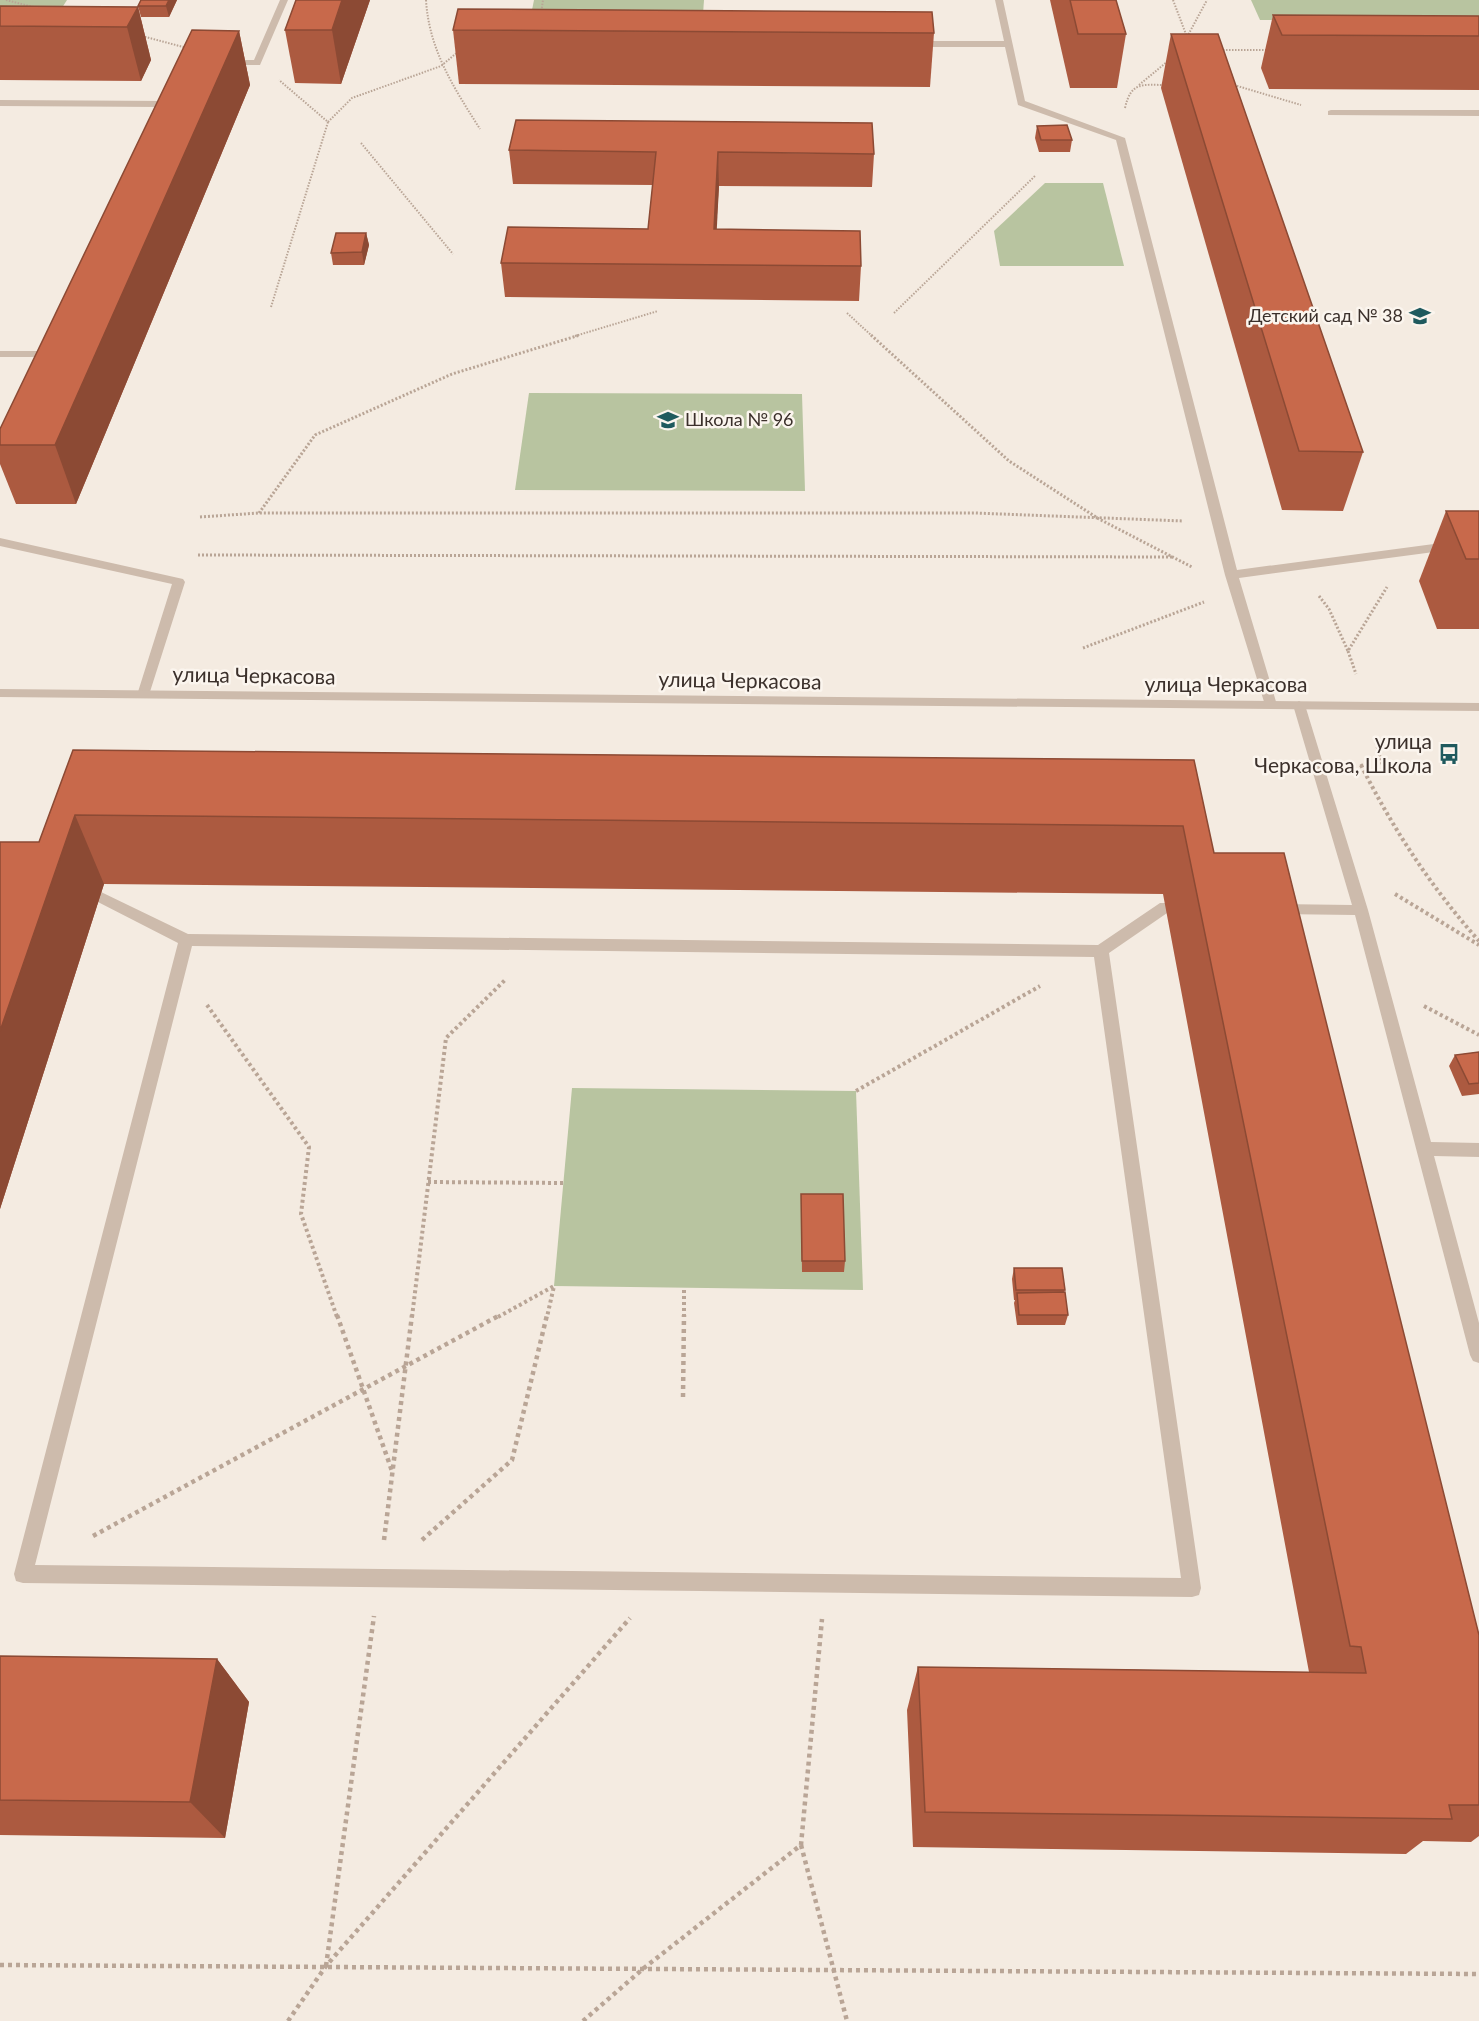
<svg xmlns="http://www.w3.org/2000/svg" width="1479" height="2021" viewBox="0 0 1479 2021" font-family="Lato,sans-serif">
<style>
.green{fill:#b8c4a0}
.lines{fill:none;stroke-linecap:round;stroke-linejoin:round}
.path-far3{stroke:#b9a596;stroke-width:2;stroke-dasharray:1.5 1.5;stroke-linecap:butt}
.path-far2{stroke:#b9a596;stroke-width:3;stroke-dasharray:2 2;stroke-linecap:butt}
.path-far1{stroke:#b9a596;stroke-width:4;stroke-dasharray:3 3;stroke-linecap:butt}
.path{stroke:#b9a596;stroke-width:4.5;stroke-dasharray:4 4;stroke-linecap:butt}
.lane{fill:#cdbbac;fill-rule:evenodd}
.street{fill:#cdbbac;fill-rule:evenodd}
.wall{fill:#ac5a40}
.shaded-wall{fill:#8c4a34}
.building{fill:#c8694b;stroke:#8c4a34;stroke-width:1.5}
.labels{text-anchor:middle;stroke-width:5;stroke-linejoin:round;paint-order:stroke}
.far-poi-label{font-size:18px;fill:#3b302b;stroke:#fbf5ee;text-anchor:end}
.street-label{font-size:21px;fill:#3b302b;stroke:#fbf5ee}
.poi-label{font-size:21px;fill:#3b302b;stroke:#fbf5ee;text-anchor:end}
</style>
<rect width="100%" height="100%" fill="#f4ebe1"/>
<g class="green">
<polygon points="0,0 67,0 58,14 0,13"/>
<polygon points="534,0 704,0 703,14 531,15"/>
<polygon points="1251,0 1479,0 1479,21 1260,20"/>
<polygon points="1045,183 1103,183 1124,266 1000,266 994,231"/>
<polygon points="529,393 802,394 805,491 515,490"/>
<polygon points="572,1088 856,1091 863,1290 554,1286"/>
</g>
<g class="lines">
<g class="path-far3">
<polyline points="6,0 33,7"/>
<path d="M426,0c3,50 28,88 54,129"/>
<polyline points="1173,0 1187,37"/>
<polyline points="541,14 543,0"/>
<polyline points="142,36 187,48"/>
<polyline points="1187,37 1207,0"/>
<polyline points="1220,50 1270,50"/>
<polyline points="1139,85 1168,61"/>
<polyline points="1234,85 1301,105"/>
<path d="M1125,108c6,-27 18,-23 41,-23"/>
<polyline points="328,122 352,98 441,66 459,51"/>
<polyline points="361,143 453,254"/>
<polyline points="271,307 328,122 279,80"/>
<polyline points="847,313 872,336"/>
<polyline points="894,313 1036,175"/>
<polyline points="575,336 658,311"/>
</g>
<g class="path-far2">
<polyline points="871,335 1009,461 1099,519 1192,567"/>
<polyline points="259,513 315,435 452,374 580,335"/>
<polyline points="200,517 259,513 975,513 1183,521"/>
<polyline points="198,555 1173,557"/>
<polyline points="1319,596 1329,609 1348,651 1387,587"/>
<polyline points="1083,648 1204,602"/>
<polyline points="1348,651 1356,674"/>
<polyline points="1375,739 1382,764"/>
<polyline points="1361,764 1362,766"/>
</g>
<g class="path-far1">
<path d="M1361,765c32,64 70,122 118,176"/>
<polyline points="1395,894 1479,945"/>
<polyline points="207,1005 309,1147 301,1214 337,1317"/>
<polyline points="1424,1006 1479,1035"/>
<polyline points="856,1091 1040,986"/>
<polyline points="428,1182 563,1183"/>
<polyline points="412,1317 446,1038 506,979"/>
<polyline points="498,1317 554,1286 547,1317"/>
<polyline points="684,1317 684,1288"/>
</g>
<g class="path">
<polyline points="337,1315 392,1471"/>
<polyline points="683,1397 684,1315"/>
<polyline points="93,1536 500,1315"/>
<polyline points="384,1540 412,1315"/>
<polyline points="422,1540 512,1460 547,1315"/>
<polyline points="801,1845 847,2021"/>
<polyline points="0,1965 1479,1974"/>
<polyline points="326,1966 374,1616"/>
<polyline points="288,2021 326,1966 630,1618"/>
<polyline points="583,2021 644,1968 801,1845 822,1619"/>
</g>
<g class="lane">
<polygon points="280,0 288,0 260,65 222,65 221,63 225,60 254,60"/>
<polygon points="995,0 1003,0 1025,101 1125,138 1237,570 1479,538 1479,546 1239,578 1277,705 1276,708 1271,709 1265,705 1225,575 1116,140 1018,105 1005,47 914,47 910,44 914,41 1004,41"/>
<polygon points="0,100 166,101 170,104 164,115 161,116 157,113 160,107 0,106"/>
<polygon points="1331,110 1479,110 1479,116 1328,115 1328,111"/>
<polygon points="0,351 47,351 52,354 47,357 0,357"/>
<polygon points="0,538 183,579 185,582 148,698 138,698 137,695 172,584 0,546"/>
<polygon points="1299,701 1305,705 1368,910 1431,1142 1479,1143 1479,1157 1434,1156 1479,1323 1479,1363 1473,1361 1470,1355 1355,915 1277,914 1270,909 1277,904 1352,905 1293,705"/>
<path d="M101,892l87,42 910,11 62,-42h10l2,4 -2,4 -61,42 92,635 -2,7 -7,2 -1169,-14 -7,-2 -2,-7 164,-631 -82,-42 -2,-4zM192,946l902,11 87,621 -1146,-13z"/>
</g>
<polygon class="street" points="0,689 1479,703 1479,711 0,697"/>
</g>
<g class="wall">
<polygon points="141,0 177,0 169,17 141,17 138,6"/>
<polygon points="296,0 370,0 341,84 295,83 285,30"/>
<polygon points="1050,0 1116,0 1126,34 1117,88 1070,88"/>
<polygon points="0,6 138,7 151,60 141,81 0,80"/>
<polygon points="1273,15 1479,16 1479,90 1269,89 1261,68"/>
<polygon points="453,30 934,33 930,87 459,84"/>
<polygon points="239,31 250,85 76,504 16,504 0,464 0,429"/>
<polygon points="1171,34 1363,452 1343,511 1282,510 1161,88"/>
<polygon points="1037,126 1072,140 1070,152 1039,152 1035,138"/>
<polygon points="509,150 874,154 872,187 719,186 716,229 861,266 859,301 505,297 501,263 648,229 653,185 513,184"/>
<polygon points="366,233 369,245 364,265 333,265 331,253"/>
<polygon points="1446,511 1479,511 1479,629 1437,629 1419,581"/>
<polygon points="73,750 1194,760 1214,853 1479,1635 1479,1836 1471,1842 1423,1841 1406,1854 913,1847 907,1710 918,1667 1309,1672 1163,894 104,884 0,1209 0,842 39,842"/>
<polygon points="1479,1052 1479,1094 1462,1096 1449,1066 1455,1055"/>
<polygon points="801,1194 845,1261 844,1272 802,1272"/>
<polygon points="1014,1268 1065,1290 1064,1292 1068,1315 1065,1325 1017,1325 1014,1303 1015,1300 1014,1300 1012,1279"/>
<polygon points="0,1656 217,1659 249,1702 225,1838 0,1835"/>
</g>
<g class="shaded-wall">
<polygon points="169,0 177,0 169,17 166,6"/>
<polygon points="342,0 370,0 341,84 332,30"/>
<polygon points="138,7 151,60 141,81 127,27"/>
<polygon points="239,31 250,85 76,504 55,445"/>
<polygon points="718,152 719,186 715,264 714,229"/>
<polygon points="366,233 369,245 364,265 362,252"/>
<polygon points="75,815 104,884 0,1209 0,1031"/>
<polygon points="217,1659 249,1702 225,1838 190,1802"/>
</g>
<g class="building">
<polygon points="141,0 169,0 166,6 138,6"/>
<polygon points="296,0 342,0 332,30 285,30"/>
<polygon points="1070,0 1116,0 1126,34 1078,34"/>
<polygon points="0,6 138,7 127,27 0,26"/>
<polygon points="458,9 932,12 934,33 453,30"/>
<polygon points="1273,15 1479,16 1479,36 1282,35"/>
<polygon points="192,30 239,31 55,445 0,445 0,429"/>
<polygon points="1171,34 1218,34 1363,452 1299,451"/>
<polygon points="516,120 872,123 874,154 718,152 714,229 860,231 861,266 501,263 508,227 648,229 656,152 509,150"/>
<polygon points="1067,125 1072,140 1041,140 1037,126"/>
<polygon points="336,233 366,233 362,252 331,253"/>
<polygon points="1446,511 1479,511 1479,559 1466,559"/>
<polygon points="73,750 1194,760 1214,853 1284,853 1479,1635 1479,1805 1449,1805 1452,1819 925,1812 918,1667 1366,1673 1361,1647 1350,1646 1183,826 75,815 0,1031 0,842 39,842"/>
<polygon points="1479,1052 1479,1083 1469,1084 1455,1055"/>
<polygon points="801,1194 843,1194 845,1261 802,1261"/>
<polygon points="1014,1268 1062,1268 1065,1290 1016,1290"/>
<polygon points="1065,1292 1068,1315 1019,1315 1017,1293"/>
<polygon points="0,1656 217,1659 190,1802 0,1800"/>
</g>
<defs>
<symbol id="school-bare" viewBox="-9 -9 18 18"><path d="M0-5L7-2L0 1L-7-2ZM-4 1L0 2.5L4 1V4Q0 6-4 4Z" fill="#1f5a5e" stroke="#fbf5ee" stroke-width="2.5" paint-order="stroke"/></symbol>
<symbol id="bus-bare" viewBox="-9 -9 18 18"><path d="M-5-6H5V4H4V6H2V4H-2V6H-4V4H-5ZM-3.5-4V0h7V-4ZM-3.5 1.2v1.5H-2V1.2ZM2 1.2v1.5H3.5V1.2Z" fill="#1f5a5e" stroke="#fbf5ee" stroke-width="2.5" paint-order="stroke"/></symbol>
</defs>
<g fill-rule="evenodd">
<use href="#school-bare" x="1405" y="301" width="30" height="30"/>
<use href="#school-bare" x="653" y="405" width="30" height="30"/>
<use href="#bus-bare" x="1434" y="739" width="30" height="30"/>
</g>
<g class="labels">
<g class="far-poi-label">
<text x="1403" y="322">Детский сад № 38</text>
<text x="685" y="426" text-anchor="start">Школа № 96</text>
</g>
<g class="street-label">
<text transform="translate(254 676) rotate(1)" y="7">улица Черкасова</text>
<text transform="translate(740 681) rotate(1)" y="7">улица Черкасова</text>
<text x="1226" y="692">улица Черкасова</text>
</g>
<g class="poi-label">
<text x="1432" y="749">улица<tspan x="1432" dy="24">Черкасова, Школа</tspan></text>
</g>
</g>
</svg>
